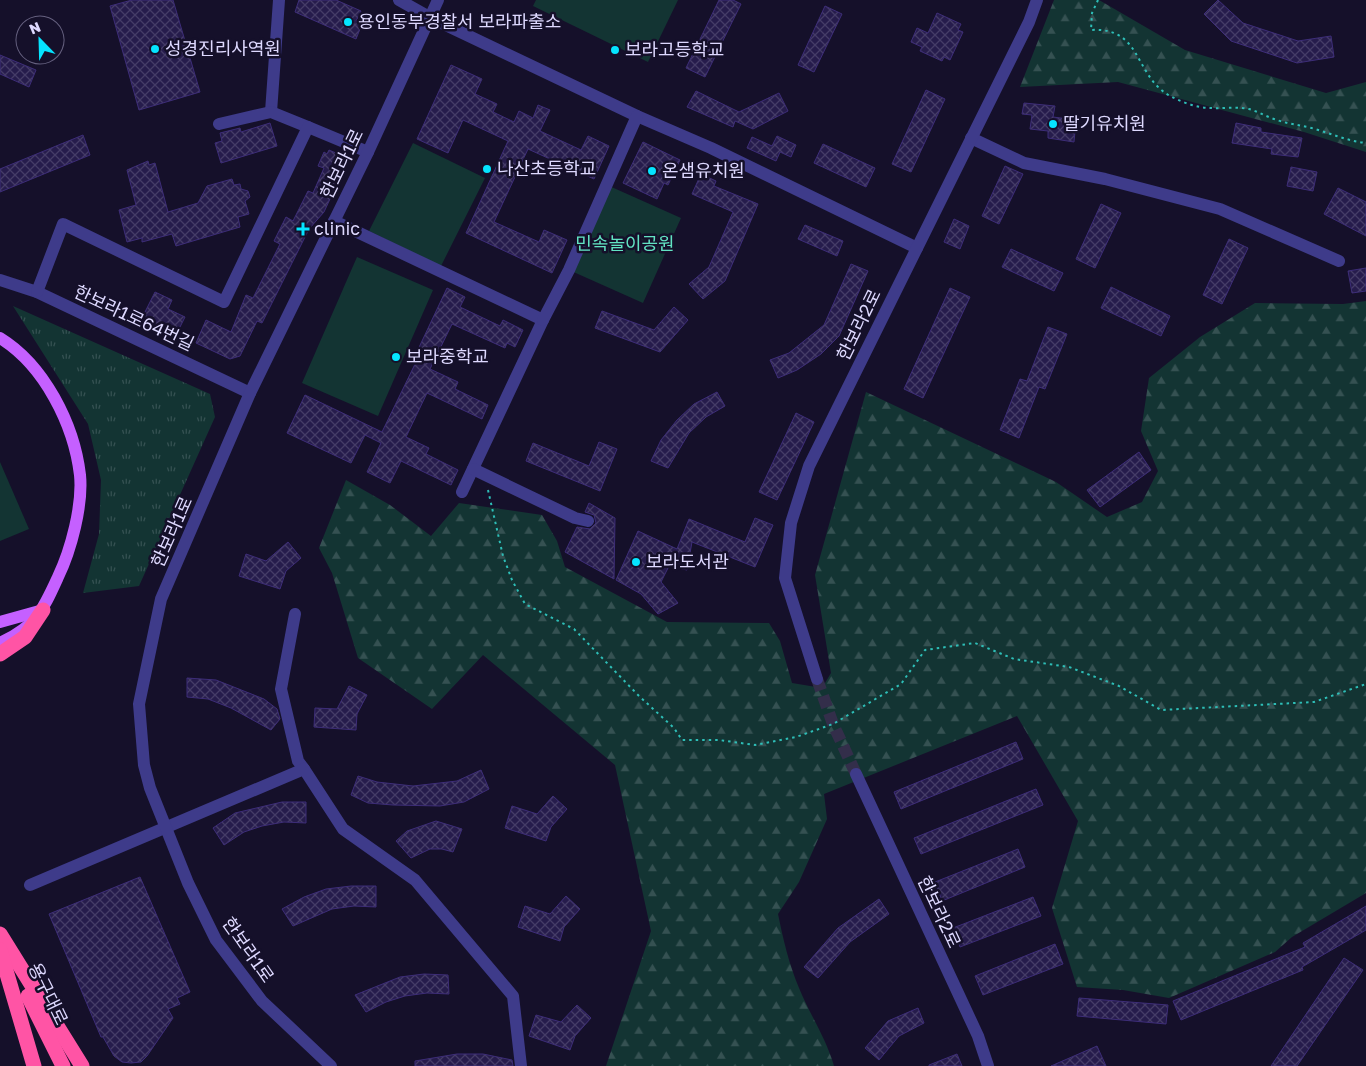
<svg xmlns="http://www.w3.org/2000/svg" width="1366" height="1066" viewBox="0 0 1366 1066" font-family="'Golos Text','Noto Sans KR',sans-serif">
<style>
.grass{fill:url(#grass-tufts)}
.forest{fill:url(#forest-firs)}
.park{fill:#133433}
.building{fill:url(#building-cross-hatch);stroke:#3d2d78}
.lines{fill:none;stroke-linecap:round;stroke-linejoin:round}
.minor-tunnel{stroke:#332e4a;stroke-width:12;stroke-dasharray:12 6;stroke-linecap:butt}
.path{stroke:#2ebeb7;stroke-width:2;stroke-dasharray:2.5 4;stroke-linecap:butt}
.minor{stroke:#3e3b8a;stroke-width:12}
.major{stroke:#c560ff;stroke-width:12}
.highway{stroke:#ff54a5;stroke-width:15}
.poi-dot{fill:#05e4ff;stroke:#15102a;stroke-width:2}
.labels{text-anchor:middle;stroke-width:5;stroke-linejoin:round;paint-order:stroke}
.poi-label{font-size:18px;fill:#ded9ff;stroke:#15102a;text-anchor:start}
.street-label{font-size:18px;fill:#ded9ff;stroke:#15102a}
.park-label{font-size:18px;fill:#62e3c3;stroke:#15102a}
</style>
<defs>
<pattern id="grass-tufts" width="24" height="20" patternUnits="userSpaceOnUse" patternTransform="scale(1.25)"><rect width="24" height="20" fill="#133433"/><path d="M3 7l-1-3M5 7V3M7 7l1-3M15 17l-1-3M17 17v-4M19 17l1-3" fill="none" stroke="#355152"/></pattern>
<pattern id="forest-firs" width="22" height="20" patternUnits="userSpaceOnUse" patternTransform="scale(1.25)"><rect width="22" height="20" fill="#133433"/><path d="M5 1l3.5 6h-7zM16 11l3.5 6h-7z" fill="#355152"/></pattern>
<pattern id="building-cross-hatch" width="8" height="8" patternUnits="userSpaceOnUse" patternTransform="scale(1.25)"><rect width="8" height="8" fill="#261c4c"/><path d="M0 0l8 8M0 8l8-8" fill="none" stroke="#453c67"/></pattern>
</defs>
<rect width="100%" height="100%" fill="#15102a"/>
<polygon class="grass" points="13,306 210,394 215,417 139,586 83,593 99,534 101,480 88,424"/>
<g class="forest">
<polygon points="1054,0 1099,0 1185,50 1326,93 1366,82 1366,152 1304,132 1118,82 1020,87"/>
<path d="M1366,301v592l-74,44 -17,15 -106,46 -46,-8 -46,-3 -25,-79 26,-87 -61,-105 -193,78 3,25 -28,63 -21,32c5,25 11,50 21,74 11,27 27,50 35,78h-228l45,-135 -36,-166 -132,-110 -51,54 -74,-51 -26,-85 -13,-25 27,-68 44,25 41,31 28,-33 83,12 15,26 8,26 102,55 102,1 11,18 12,42 30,5 9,-15 -16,-98 51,-183 190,90 51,35 35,-15 16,-31 -17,-40 8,-53 51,-41 55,-34 88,1z"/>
</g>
<g class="park">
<polygon points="536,0 678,0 648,62 533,6"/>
<polygon points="413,143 485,178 441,266 369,231"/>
<polygon points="607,185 681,218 643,303 569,270"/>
<polygon points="357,257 433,290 378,416 302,383"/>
<polygon points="0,462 29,529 0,541"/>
</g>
<g class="building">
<polygon points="132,0 173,0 200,92 139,110 110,6"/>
<polygon points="299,0 336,0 361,11 356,21 362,24 356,39 295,12"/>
<polygon points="719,0 733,0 741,4 705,77 686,68"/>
<polygon points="1218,0 1243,23 1298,41 1331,36 1334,57 1297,63 1231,41 1204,14"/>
<polygon points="825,6 842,14 814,72 798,65"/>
<polygon points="937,13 961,24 958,30 963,32 950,60 944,57 942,61 920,51 922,47 911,42 917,28 928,33"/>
<polygon points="0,55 36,70 29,87 0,74"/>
<polygon points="451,65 482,79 475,94 497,104 493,112 514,122 519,111 533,118 538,105 550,110 540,131 581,150 588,136 609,146 594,179 528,149 494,222 539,242 544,230 567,240 552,273 466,233 508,141 463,120 448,153 417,139"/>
<polygon points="926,90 945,99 911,172 892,164"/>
<polygon points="696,91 739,112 779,93 788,111 753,129 735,121 733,127 687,107"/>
<polygon points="1024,103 1055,106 1053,117 1076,120 1074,142 1048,138 1048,131 1030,129 1032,115 1022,114"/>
<polygon points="270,123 277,146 221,163 215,143 222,141 220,133 240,128 241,132"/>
<polygon points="1236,123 1261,128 1261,132 1302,138 1298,157 1271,154 1272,149 1232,143"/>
<polygon points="83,135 90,155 0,192 0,169"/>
<polygon points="777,136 796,145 791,157 780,152 776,161 747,148 752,137 772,146"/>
<polygon points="643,142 680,160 668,185 664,183 657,199 623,183"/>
<polygon points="823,144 875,168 866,187 814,163"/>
<polygon points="329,150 345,157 347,162 324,212 309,229 262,323 257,321 240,356 230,359 196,343 206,320 231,332 246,295 253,298 280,244 274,241 286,217 293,221 308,191 313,193 324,168 318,166 324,152 327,154"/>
<polygon points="148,161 149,165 155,163 168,212 198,203 207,186 232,179 234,185 240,184 241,189 248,191 250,197 245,201 249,214 238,217 240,227 176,246 172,234 142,242 142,238 127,242 119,210 136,205 127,170"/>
<polygon points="1005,166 1023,174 999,224 982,216"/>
<polygon points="1291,167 1317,172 1313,191 1287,186"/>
<polygon points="701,174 716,181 714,186 758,204 725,281 703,299 689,284 709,267 733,212 692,194"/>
<polygon points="1338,188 1366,202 1366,236 1324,214"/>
<polygon points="1101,204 1121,213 1095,268 1076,259"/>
<polygon points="954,219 969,226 960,249 944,242"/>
<polygon points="805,225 843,241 837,256 798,239"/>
<polygon points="1229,239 1248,248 1222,304 1203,295"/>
<polygon points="1011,249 1063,273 1054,291 1002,267"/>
<polygon points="851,264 868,271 839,336 821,354 797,370 778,378 770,360 789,353 824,325"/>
<polygon points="1366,268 1366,291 1352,293 1348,271"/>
<polygon points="1111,287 1170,316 1161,336 1101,308"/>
<polygon points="447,288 465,297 460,307 500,326 503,320 523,330 515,347 507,343 505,348 452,324 430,369 458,382 455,389 488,405 482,419 427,393 406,437 429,448 426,454 458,470 451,485 401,461 390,483 367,472 381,443 365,435 351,463 287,433 305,395 382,432 417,360 414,358"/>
<polygon points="950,288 970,297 923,398 904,389"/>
<polygon points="155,292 172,300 168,309 185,317 176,335 142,318"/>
<polygon points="674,307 688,320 660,352 595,328 602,311 654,330"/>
<polygon points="1048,327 1067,334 1045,389 1039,387 1019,438 1000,430 1020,379 1027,381"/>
<polygon points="717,392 725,406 706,417 689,433 668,468 651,461 661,440 677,420 694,404"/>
<polygon points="796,413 814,422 777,500 759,492"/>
<polygon points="599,442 617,449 600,491 526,461 533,443 589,466"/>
<polygon points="1139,452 1151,470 1100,507 1087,490"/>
<polygon points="589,503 615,518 614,579 565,552 577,527 590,529 596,523 594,515 585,512"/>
<polygon points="755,518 773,525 755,567 692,542 687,570 669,566 661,582 678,603 658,614 641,594 616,580 638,531 677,549 689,519 745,542"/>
<polygon points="288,542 301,558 286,571 280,589 239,576 246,554 266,561"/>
<polygon points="187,678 216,680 264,699 277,709 280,719 271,730 231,708 208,699 187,697"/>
<polygon points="349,686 367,695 357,714 356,730 314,727 315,708 337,709"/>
<polygon points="1016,742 1023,759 901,809 894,792"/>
<polygon points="481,770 489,789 464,802 440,806 393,805 368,803 351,795 358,776 377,782 413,786 457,781"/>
<polygon points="1036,789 1043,805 921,854 914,838"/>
<polygon points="553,796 567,809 551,827 546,841 505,828 512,806 537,814"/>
<polygon points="282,802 306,802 306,823 284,822 262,826 244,832 224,845 213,828 235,813"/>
<polygon points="436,821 462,829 453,852 442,849 430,849 411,858 396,841 407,831"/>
<polygon points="1018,849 1025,867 942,901 935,882"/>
<polygon points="140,877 190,992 177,998 180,1004 168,1009 173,1018 147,1056 141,1062 131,1063 122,1062 114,1056 103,1037 101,1037 49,914"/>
<polygon points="351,886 376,886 376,907 354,906 332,909 293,926 282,909 304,897 326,889"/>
<polygon points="566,896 580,909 564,927 560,941 518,927 525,906 550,914"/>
<polygon points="1033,897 1041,916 960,947 953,928"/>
<polygon points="879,899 889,914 850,942 818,978 804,967 838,928"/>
<polygon points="1366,906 1366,930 1302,967 1303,970 1181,1020 1173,1001 1305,947 1303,943"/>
<polygon points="1055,944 1063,964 983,995 975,976"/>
<polygon points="1344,958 1363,970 1297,1066 1271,1066"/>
<polygon points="424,974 448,975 449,994 427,993 405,996 386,1002 366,1012 355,995 400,977"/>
<polygon points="1079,998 1168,1005 1166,1024 1077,1016"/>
<polygon points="577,1005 591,1018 575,1036 570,1050 529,1036 536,1015 561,1022"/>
<polygon points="918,1008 924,1023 899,1036 879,1060 865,1048 888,1021"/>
<polygon points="1097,1046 1106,1066 1051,1066"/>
<polygon points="457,1054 483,1054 512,1060 513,1066 415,1066 415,1061"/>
<polygon points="957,1054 962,1066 929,1066 929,1065"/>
</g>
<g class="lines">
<polyline class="minor-tunnel" points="817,679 833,724 856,774"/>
<g class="path">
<path d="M1098,0l-6,13 -1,17c52,-3 42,45 79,66 12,6 27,12 40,12 13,1 26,-2 39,1 8,2 16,7 25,10 13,5 27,6 41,10 17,5 33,12 51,14"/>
<polyline points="488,490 503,556 512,580 525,604 574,629 639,696 674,728 682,740 719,740 755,745 796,737 833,724 901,684 925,650 975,643 1014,659 1069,667 1119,686 1161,710 1314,702 1366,684"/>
</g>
<g class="minor">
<polyline points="399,0 431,18 637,116 711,148 917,248"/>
<polyline points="271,112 279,0"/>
<polyline points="219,124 271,112 308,127"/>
<polyline points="971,138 1024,163 1105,179 1220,209 1339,261"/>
<polyline points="334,221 543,320 462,492"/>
<polyline points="0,280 37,292 250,393"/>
<polyline points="37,292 63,224 224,302 308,127 368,152"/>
<polyline points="543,320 569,270 637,116"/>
<polyline points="473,469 575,518 588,521"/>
<polyline points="295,614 281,689 298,761 304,769"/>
<polyline points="817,679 785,578 791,523 809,466 1029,22 1037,0"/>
<polyline points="856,774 978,1036 988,1066"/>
<polyline points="30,885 304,769 343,829 415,880 513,996 521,1066"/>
<polyline points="331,1066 262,1001 216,940 188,883 150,788 144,765 139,704 161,599 250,393 368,152 438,0"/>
</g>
<g class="major">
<path d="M0,338c44,27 74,86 80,137 3,30 -9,75 -22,102 -16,35 -22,49 -58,66"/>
<polyline points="0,622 43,610"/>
</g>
<g class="highway">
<polyline points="0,654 25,637 43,610"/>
<polyline points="0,934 82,1066"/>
<polyline points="0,950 34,1066"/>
<polyline points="28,996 63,1066"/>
</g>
</g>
<g class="poi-dot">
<circle cx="348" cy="22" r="5"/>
<circle cx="155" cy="49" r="5"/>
<circle cx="615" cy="50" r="5"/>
<circle cx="1053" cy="124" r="5"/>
<circle cx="487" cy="169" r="5"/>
<circle cx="652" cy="171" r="5"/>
<path d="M300.5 221.5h5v5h5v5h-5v5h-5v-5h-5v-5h5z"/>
<circle cx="396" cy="357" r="5"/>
<circle cx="636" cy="562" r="5"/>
</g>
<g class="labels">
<g class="poi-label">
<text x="358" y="28">용인동부경찰서 보라파출소</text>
<text x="165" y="55">성경진리사역원</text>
<text x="625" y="56">보라고등학교</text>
<text x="1063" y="130">딸기유치원</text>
<text x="497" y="175">나산초등학교</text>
<text x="662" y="177">온샘유치원</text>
<text x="314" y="235">clinic</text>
<text x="406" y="363">보라중학교</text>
<text x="646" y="568">보라도서관</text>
</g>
<g class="street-label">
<text transform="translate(342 164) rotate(-64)" y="6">한보라1로</text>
<text transform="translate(134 318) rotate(25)" y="6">한보라1로64번길</text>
<text transform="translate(859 325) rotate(-64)" y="6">한보라2로</text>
<text transform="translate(172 532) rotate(-66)" y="6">한보라1로</text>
<text transform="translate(939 912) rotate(65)" y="6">한보라2로</text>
<text transform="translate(248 950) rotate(55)" y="6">한보라1로</text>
<text transform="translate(48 994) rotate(64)" y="6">용구대로</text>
</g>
<g class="park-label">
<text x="625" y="250">민속놀이공원</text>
</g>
</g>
<g transform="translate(40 40) rotate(337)"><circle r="24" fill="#15102a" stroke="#65607f"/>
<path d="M0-4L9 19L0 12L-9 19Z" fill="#05e4ff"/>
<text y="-8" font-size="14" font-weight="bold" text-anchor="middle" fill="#ded9ff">N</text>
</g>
</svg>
